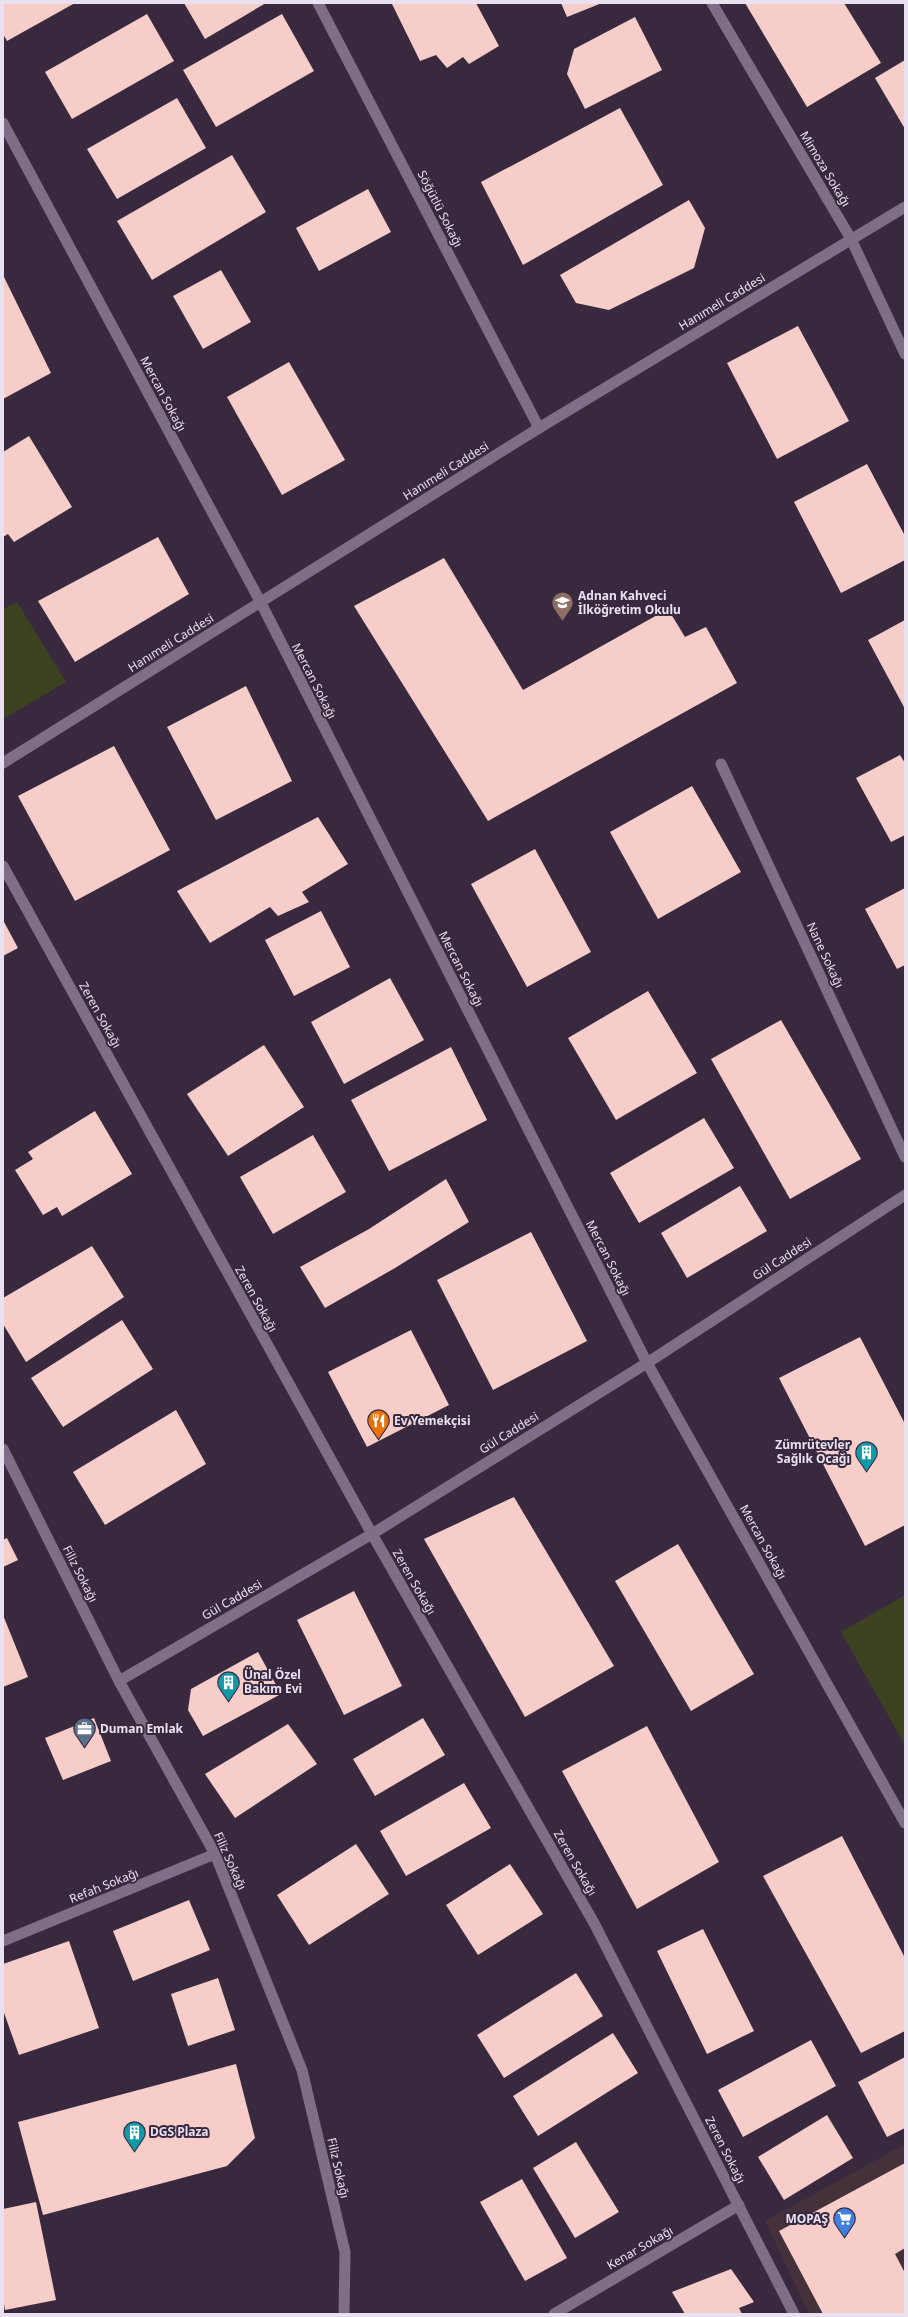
<svg xmlns="http://www.w3.org/2000/svg" width="908" height="2317" viewBox="0 0 908 2317" font-family="'Noto Sans',sans-serif">
<style>
.commercial{fill:#44313a}
.green{fill:#3d4220}
.building{fill:#f7cdca}
.lines{fill:none;stroke-linecap:round;stroke-linejoin:round}
.minor{stroke:#7f6e88;stroke-width:11}
.labels{text-anchor:middle;stroke-width:4;stroke-linejoin:round;paint-order:stroke}
.street-label{font-size:12px;fill:#eae1f0;stroke:#38293f}
.poi-label{font-size:12px;font-weight:bold;fill:#eae1f0;stroke:#38293f;text-anchor:start}
</style>
<rect width="100%" height="100%" fill="#38293f"/>
<polygon class="commercial" points="905,2144 905,2314 809,2314 765,2221"/>
<g class="green">
<polygon points="17,602 66,682 3,719 3,609"/>
<polygon points="905,1595 905,1745 841,1632"/>
</g>
<g class="building">
<polygon points="3,3 75,3 7,41 3,34"/>
<polygon points="184,3 266,3 205,39"/>
<polygon points="394,3 476,3 499,46 469,64 463,57 447,68 436,55 420,61 392,4"/>
<polygon points="561,3 602,3 567,17"/>
<polygon points="745,3 844,3 881,63 807,107"/>
<polygon points="147,14 174,61 72,119 45,72"/>
<polygon points="282,14 314,71 216,127 183,70"/>
<polygon points="635,17 662,70 585,109 567,74 574,49"/>
<polygon points="905,60 905,129 875,78"/>
<polygon points="177,98 206,148 117,199 87,149"/>
<polygon points="620,108 663,185 523,265 481,182"/>
<polygon points="232,155 266,212 152,280 117,221"/>
<polygon points="368,189 391,232 319,271 296,228"/>
<polygon points="689,200 705,228 694,268 609,310 576,303 560,275"/>
<polygon points="221,270 251,322 203,349 173,296"/>
<polygon points="3,275 51,373 3,399"/>
<polygon points="798,326 849,421 777,459 727,363"/>
<polygon points="289,362 345,460 282,495 227,397"/>
<polygon points="29,436 72,507 14,542 8,534 3,537 3,452"/>
<polygon points="867,464 905,536 905,560 841,593 794,502"/>
<polygon points="158,537 189,594 75,662 38,601"/>
<polygon points="444,558 523,690 668,609 685,637 706,627 737,683 488,821 354,606"/>
<polygon points="905,620 905,709 868,640"/>
<polygon points="246,686 292,781 216,820 167,727"/>
<polygon points="114,746 170,850 75,901 18,796"/>
<polygon points="900,755 905,763 905,835 891,842 856,778"/>
<polygon points="692,786 741,872 658,919 610,832"/>
<polygon points="318,817 348,864 302,892 309,902 278,916 270,907 210,943 177,891"/>
<polygon points="535,849 591,952 527,987 471,884"/>
<polygon points="905,888 905,965 897,969 865,909"/>
<polygon points="321,911 350,967 294,996 265,940"/>
<polygon points="3,920 18,948 3,956"/>
<polygon points="390,978 424,1040 344,1084 311,1022"/>
<polygon points="648,991 697,1073 616,1120 568,1038"/>
<polygon points="781,1020 861,1159 790,1199 711,1059"/>
<polygon points="264,1045 304,1107 228,1156 187,1094"/>
<polygon points="451,1047 487,1120 389,1171 351,1100"/>
<polygon points="95,1111 132,1174 62,1216 57,1207 43,1215 15,1170 33,1159 28,1152"/>
<polygon points="704,1118 734,1168 639,1223 610,1173"/>
<polygon points="313,1135 346,1192 273,1234 240,1177"/>
<polygon points="446,1179 469,1222 395,1268 325,1308 300,1267 369,1229"/>
<polygon points="740,1186 767,1231 687,1278 661,1233"/>
<polygon points="531,1232 587,1341 493,1390 437,1280"/>
<polygon points="92,1246 124,1297 26,1362 3,1324 3,1298"/>
<polygon points="122,1320 153,1369 63,1427 31,1378"/>
<polygon points="411,1330 449,1405 367,1447 328,1372"/>
<polygon points="860,1337 905,1424 905,1525 865,1546 779,1378"/>
<polygon points="176,1410 206,1464 105,1525 73,1472"/>
<polygon points="514,1497 614,1666 525,1717 424,1539"/>
<polygon points="7,1538 18,1560 3,1567 3,1540"/>
<polygon points="678,1544 754,1674 691,1711 615,1581"/>
<polygon points="354,1591 402,1686 344,1715 297,1620"/>
<polygon points="3,1615 28,1677 3,1687"/>
<polygon points="258,1652 281,1694 203,1736 188,1710 191,1689"/>
<polygon points="94,1718 111,1761 63,1780 45,1738"/>
<polygon points="423,1718 445,1755 375,1796 353,1759"/>
<polygon points="288,1724 317,1764 235,1818 205,1774"/>
<polygon points="647,1726 719,1862 637,1909 562,1771"/>
<polygon points="464,1783 491,1828 406,1876 380,1831"/>
<polygon points="842,1836 905,1958 905,2031 861,2053 763,1876"/>
<polygon points="356,1844 389,1894 309,1945 277,1895"/>
<polygon points="510,1864 543,1914 478,1955 446,1905"/>
<polygon points="189,1900 210,1950 133,1981 113,1931"/>
<polygon points="703,1929 754,2031 707,2054 657,1951"/>
<polygon points="69,1941 99,2028 19,2055 3,2010 3,1964"/>
<polygon points="576,1973 603,2016 504,2078 477,2035"/>
<polygon points="218,1978 235,2030 188,2046 171,1994"/>
<polygon points="613,2033 638,2073 538,2136 513,2096"/>
<polygon points="811,2040 836,2086 743,2137 718,2090"/>
<polygon points="905,2057 905,2128 887,2137 858,2082"/>
<polygon points="236,2064 255,2138 227,2166 43,2215 18,2122"/>
<polygon points="827,2115 853,2158 784,2200 758,2157"/>
<polygon points="576,2142 619,2212 575,2238 533,2168"/>
<polygon points="905,2163 905,2248 895,2254 905,2273 905,2314 823,2314 779,2231"/>
<polygon points="522,2179 567,2258 525,2281 480,2202"/>
<polygon points="36,2202 56,2300 5,2310 3,2298 3,2209"/>
<polygon points="731,2269 754,2302 739,2308 742,2314 685,2314 672,2292"/>
</g>
<g class="lines">
<g class="minor">
<polyline points="318,3 539,428"/>
<polyline points="712,3 851,239 905,354"/>
<polyline points="3,123 261,603 647,1363 905,1823"/>
<polyline points="3,763 539,428 905,207"/>
<polyline points="721,764 905,1157"/>
<polyline points="3,866 372,1534 594,1923 794,2314"/>
<polyline points="3,1449 119,1681 215,1854 302,2070 345,2252 344,2314"/>
<polyline points="119,1681 372,1534 647,1363 905,1195"/>
<polyline points="3,1941 215,1854"/>
<polyline points="554,2314 739,2205"/>
</g>
</g>
<defs>
<symbol id="school-pin" viewBox="-11 -11 22 30"><path d="M0 17L-7.5 6A9.5 9.5 0 1 1 7.5 6Z" fill="#8d6e63" stroke="#38293f"/><path d="M0-5L7-2L0 1L-7-2ZM-4 1L0 2.5L4 1V4Q0 6-4 4Z" fill="#fff"/></symbol>
<symbol id="restaurant-pin" viewBox="-11 -11 22 30"><path d="M0 17L-7.5 6A9.5 9.5 0 1 1 7.5 6Z" fill="#e8710a" stroke="#38293f"/><path d="M-5-6h1v4h1v-4h1v4h1v-4h1v5L-1.5 .5V6h-2V.5L-5-1ZM5-6V6H3V1.5H1.5Q1.5-4 5-6Z" fill="#fff"/></symbol>
<symbol id="building-pin" viewBox="-11 -11 22 30"><path d="M0 17L-7.5 6A9.5 9.5 0 1 1 7.5 6Z" fill="#0f9aa8" stroke="#38293f"/><path d="M-4-6H4V6H1V3H-1V6H-4ZM-2.5-4.3h1.7v1.8h-1.7ZM.8-4.3h1.7v1.8H.8ZM-2.5-1h1.7V.8h-1.7ZM.8-1h1.7V.8H.8Z" fill="#fff"/></symbol>
<symbol id="office-pin" viewBox="-11 -11 22 30"><path d="M0 17L-7.5 6A9.5 9.5 0 1 1 7.5 6Z" fill="#5c6f8a" stroke="#38293f"/><path d="M-6-3h4V-5.5h4V-3h4V5H-6ZM-1-4.5V-3h2v-1.5ZM-6 0V1H6V0Z" fill="#fff"/></symbol>
<symbol id="supermarket-pin" viewBox="-11 -11 22 30"><path d="M0 17L-7.5 6A9.5 9.5 0 1 1 7.5 6Z" fill="#3f7fe0" stroke="#38293f"/><path d="M-6-5.5h2.5l.6 2H6L4.5 2H-2.5L-4.4-4H-6ZM-1.5 3.2a1.3 1.3 0 1 0 .1 0ZM3 3.2a1.3 1.3 0 1 0 .1 0Z" fill="#fff"/></symbol>
</defs>
<g fill-rule="evenodd">
<use href="#school-pin" x="550" y="590" width="25" height="34"/>
<use href="#restaurant-pin" x="366" y="1408" width="25" height="34"/>
<use href="#building-pin" x="854" y="1440" width="25" height="34"/>
<use href="#building-pin" x="216" y="1670" width="25" height="34"/>
<use href="#office-pin" x="72" y="1716" width="25" height="34"/>
<use href="#building-pin" x="122" y="2120" width="25" height="34"/>
<use href="#supermarket-pin" x="832" y="2206" width="25" height="34"/>
</g>
<g class="labels">
<g class="street-label">
<text transform="translate(825 169) rotate(59)" y="4">Mimoza Sokağı</text>
<text transform="translate(440 209) rotate(63)" y="4">Söğütlü Sokağı</text>
<text transform="translate(722 302) rotate(-31)" y="4">Hanımeli Caddesi</text>
<text transform="translate(163 394) rotate(62)" y="4">Mercan Sokağı</text>
<text transform="translate(446 471) rotate(-32)" y="4">Hanımeli Caddesi</text>
<text transform="translate(171 643) rotate(-32)" y="4">Hanımeli Caddesi</text>
<text transform="translate(314 681) rotate(63)" y="4">Mercan Sokağı</text>
<text transform="translate(825 955) rotate(65)" y="4">Nane Sokağı</text>
<text transform="translate(461 969) rotate(63)" y="4">Mercan Sokağı</text>
<text transform="translate(100 1015) rotate(61)" y="4">Zeren Sokağı</text>
<text transform="translate(608 1258) rotate(63)" y="4">Mercan Sokağı</text>
<text transform="translate(782 1259) rotate(-33)" y="4">Gül Caddesi</text>
<text transform="translate(256 1299) rotate(61)" y="4">Zeren Sokağı</text>
<text transform="translate(509 1433) rotate(-32)" y="4">Gül Caddesi</text>
<text transform="translate(763 1542) rotate(61)" y="4">Mercan Sokağı</text>
<text transform="translate(80 1574) rotate(63)" y="4">Filiz Sokağı</text>
<text transform="translate(414 1582) rotate(60)" y="4">Zeren Sokağı</text>
<text transform="translate(232 1600) rotate(-30)" y="4">Gül Caddesi</text>
<text transform="translate(230 1861) rotate(66)" y="4">Filiz Sokağı</text>
<text transform="translate(575 1863) rotate(60)" y="4">Zeren Sokağı</text>
<text transform="translate(104 1886) rotate(-22)" y="4">Refah Sokağı</text>
<text transform="translate(725 2150) rotate(63)" y="4">Zeren Sokağı</text>
<text transform="translate(338 2168) rotate(77)" y="4">Filiz Sokağı</text>
<text transform="translate(640 2248) rotate(-30)" y="4">Kenar Sokağı</text>
</g>
<g class="poi-label">
<text x="578" y="600">Adnan Kahveci<tspan x="578" dy="14">İlköğretim Okulu</tspan></text>
<text x="394" y="1425">Ev Yemekçisi</text>
<text x="850" y="1449" text-anchor="end">Zümrütevler<tspan x="850" dy="14">Sağlık Ocağı</tspan></text>
<text x="244" y="1679">Ünal Özel<tspan x="244" dy="14">Bakım Evi</tspan></text>
<text x="100" y="1733">Duman Emlak</text>
<text x="150" y="2136">DGS Plaza</text>
<text x="828" y="2223" text-anchor="end">MOPAŞ</text>
</g>
</g>
<rect width="908" height="2317" fill="none" stroke="#eae1f0" stroke-width="8"/>
</svg>
